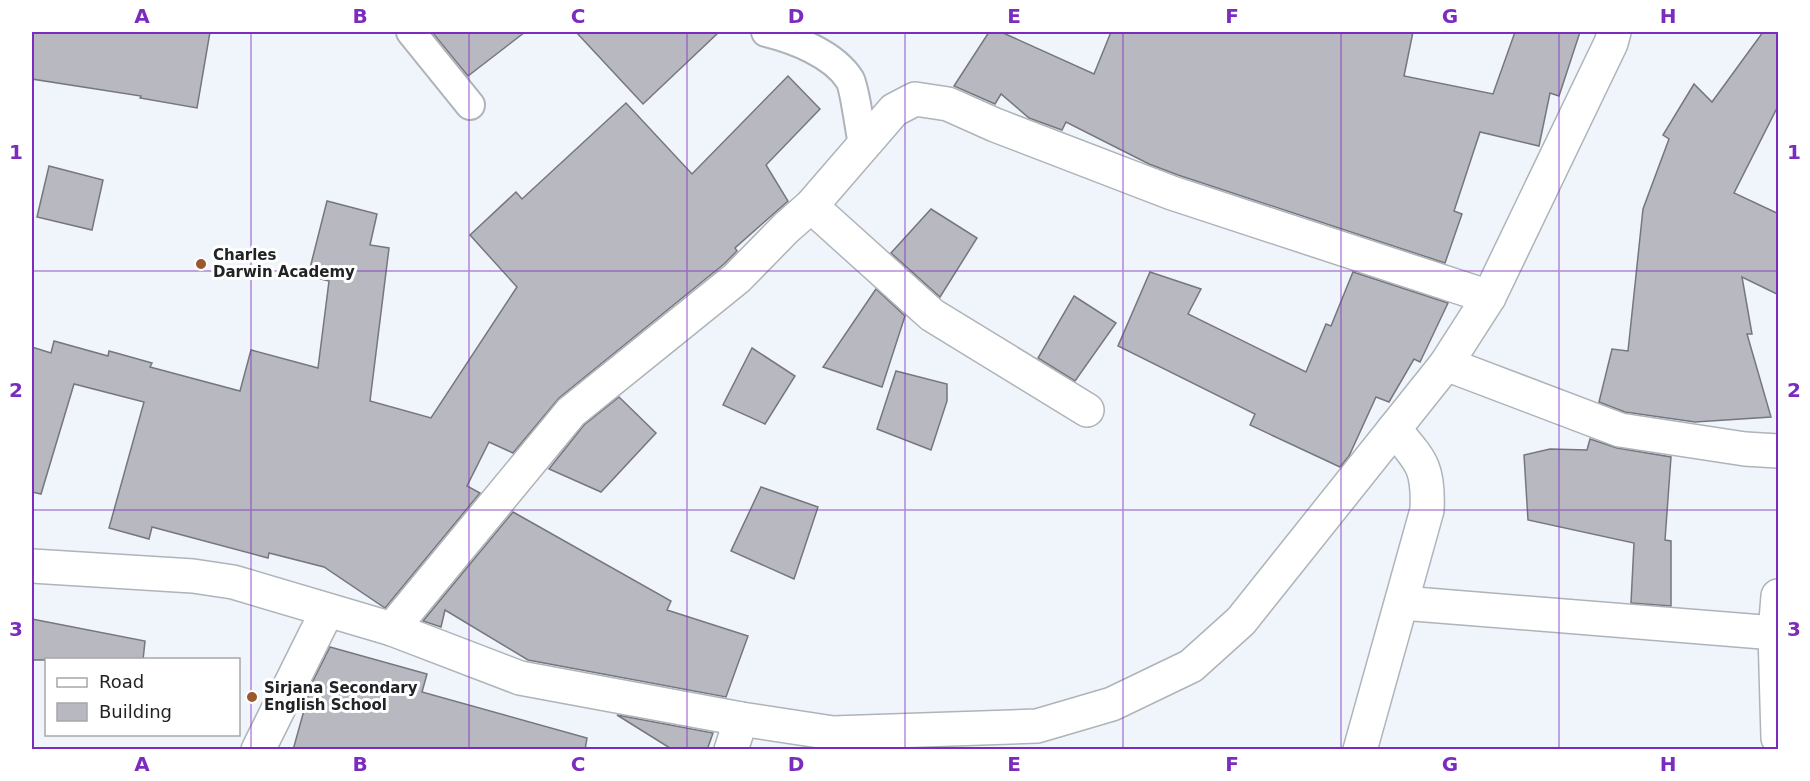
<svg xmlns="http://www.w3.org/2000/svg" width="1810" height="781" viewBox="0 0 1810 781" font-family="'DejaVu Sans',sans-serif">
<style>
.building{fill:#b8b9c0;stroke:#76777e;stroke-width:1.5}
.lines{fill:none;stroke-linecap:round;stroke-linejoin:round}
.service-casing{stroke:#aeb4b9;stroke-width:32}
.minor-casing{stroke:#aeb4b9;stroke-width:36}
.service{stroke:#fff;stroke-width:28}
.minor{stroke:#fff;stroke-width:33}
.grid{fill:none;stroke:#7b2cbf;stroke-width:1.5;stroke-opacity:0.55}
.poi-dot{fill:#9c572b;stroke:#fff;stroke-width:2}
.labels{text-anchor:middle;stroke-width:6;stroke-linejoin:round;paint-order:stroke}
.poi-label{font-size:15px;font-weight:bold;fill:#212325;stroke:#fff;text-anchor:start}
.neatline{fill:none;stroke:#7b2cbf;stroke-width:2}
.grid-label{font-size:20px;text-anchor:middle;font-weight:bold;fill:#7b2cbf}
</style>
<rect width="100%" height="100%" fill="#eff5fa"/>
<g class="building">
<polygon points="32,32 210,32 197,108 140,98 141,96 32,79"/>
<polygon points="432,32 525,32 468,76"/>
<polygon points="576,32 719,32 643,104"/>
<polygon points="989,32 1001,32 1094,74 1111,32 1413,32 1404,76 1493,94 1515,32 1580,32 1559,96 1550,93 1539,146 1480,132 1454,211 1462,214 1445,263 1178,175 1149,164 1066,122 1062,130 1029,118 1001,94 995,104 954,86"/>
<polygon points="1763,32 1779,32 1779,104 1734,193 1779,214 1779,295 1742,277 1752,334 1747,334 1771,417 1695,422 1625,412 1599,402 1612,349 1628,351 1643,209 1669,139 1663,135 1694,84 1712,102"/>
<polygon points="788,76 820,109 766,165 788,201 735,248 737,251 724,264 559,398 513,453 489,442 467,486 480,493 385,608 324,567 269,553 268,558 152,527 149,539 109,528 144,402 74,384 41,494 32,492 32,347 51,353 54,341 108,356 109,351 152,363 150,367 240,391 251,350 318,368 329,281 308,276 327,201 377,214 370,245 389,248 370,401 431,418 517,287 470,235 516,192 522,199 626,103 692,174"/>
<polygon points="49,166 103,180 92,230 37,217"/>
<polygon points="931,209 977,238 940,297 891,253"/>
<polygon points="1150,272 1201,289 1188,314 1306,372 1326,324 1331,326 1353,272 1448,303 1420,362 1414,359 1389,402 1376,397 1349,456 1340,467 1250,425 1255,414 1118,346"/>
<polygon points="876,289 905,316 882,387 823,367"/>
<polygon points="1074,296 1116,323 1075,381 1038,358"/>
<polygon points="752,348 795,376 765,424 723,405"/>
<polygon points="896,371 947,384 947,401 931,450 877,429"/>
<polygon points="619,397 656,433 601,492 549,469 584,425"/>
<polygon points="1590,439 1617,448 1671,457 1665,540 1671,541 1671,606 1631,603 1634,543 1528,520 1524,455 1550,449 1587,450"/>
<polygon points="761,487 818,507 794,579 731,551"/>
<polygon points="513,512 671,601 667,610 748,636 726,697 528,660 445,610 441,627 423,621"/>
<polygon points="32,619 145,641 143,660 32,660"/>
<polygon points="330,647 427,674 422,692 587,738 585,750 293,750 311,685"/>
<polygon points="617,715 713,733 707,750 673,750"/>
</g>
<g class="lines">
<defs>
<g id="service">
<polyline points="411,32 470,105"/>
<path d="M766,32c28,7 68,22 84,48 5,9 10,51 13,64"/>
</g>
<g id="minor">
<polyline points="811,206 932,315 1087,410"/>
<polyline points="1446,364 1620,430 1745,449 1778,451"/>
<polyline points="32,566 193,576 233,582 392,629 520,678 741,719 833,733 1037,726 1112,704 1191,666 1241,621 1446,364 1489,297 1611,43 1614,32"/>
<polyline points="1778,596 1775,633 1778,738"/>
<polyline points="1402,603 1775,633"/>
<polyline points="392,629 571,412 737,278 786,228 811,206 894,110 915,99 948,104 995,125 1172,193 1489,297"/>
<polyline points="258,750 327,611"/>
<polyline points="731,750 741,719"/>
<path d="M1360,750l67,-240c2,-43 -6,-49 -33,-81"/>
</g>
</defs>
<use href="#service" class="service-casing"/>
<use href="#minor" class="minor-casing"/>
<use href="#service" class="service"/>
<use href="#minor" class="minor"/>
</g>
<path class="grid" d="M251,32v718M469,32v718M687,32v718M905,32v718M1123,32v718M1341,32v718M1559,32v718M32,271h1746M32,510h1746"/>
<g class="poi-dot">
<circle cx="201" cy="264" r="6"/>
<circle cx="252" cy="697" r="6"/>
</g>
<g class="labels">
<g class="poi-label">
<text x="213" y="260">Charles<tspan x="213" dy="17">Darwin Academy</tspan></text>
<text x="264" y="693">Sirjana Secondary<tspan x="264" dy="17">English School</tspan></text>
</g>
</g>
<rect width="1810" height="781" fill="none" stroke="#ffffff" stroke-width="66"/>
<rect x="45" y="658" width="195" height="78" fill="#ffffff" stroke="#a6a7a8" stroke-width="1.5"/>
<rect x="57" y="678" width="30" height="9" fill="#ffffff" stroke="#a6a7a8" stroke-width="1.5"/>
<text x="99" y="688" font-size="18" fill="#212325">Road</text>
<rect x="57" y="703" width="30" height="18" fill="#b8b9c0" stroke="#a6a7a8" stroke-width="1.5"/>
<text x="99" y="718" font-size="18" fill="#212325">Building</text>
<rect x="33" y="33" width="1744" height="715" class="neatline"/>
<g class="grid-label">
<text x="142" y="23">A</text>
<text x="360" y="23">B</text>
<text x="578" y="23">C</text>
<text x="796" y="23">D</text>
<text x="1014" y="23">E</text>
<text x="1232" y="23">F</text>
<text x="1450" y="23">G</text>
<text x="1668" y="23">H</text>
<text x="16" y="159">1</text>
<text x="1794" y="159">1</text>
<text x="16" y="397">2</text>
<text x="1794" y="397">2</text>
<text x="16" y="636">3</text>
<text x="1794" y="636">3</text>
<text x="142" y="771">A</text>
<text x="360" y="771">B</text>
<text x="578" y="771">C</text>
<text x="796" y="771">D</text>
<text x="1014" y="771">E</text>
<text x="1232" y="771">F</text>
<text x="1450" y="771">G</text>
<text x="1668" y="771">H</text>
</g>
</svg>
